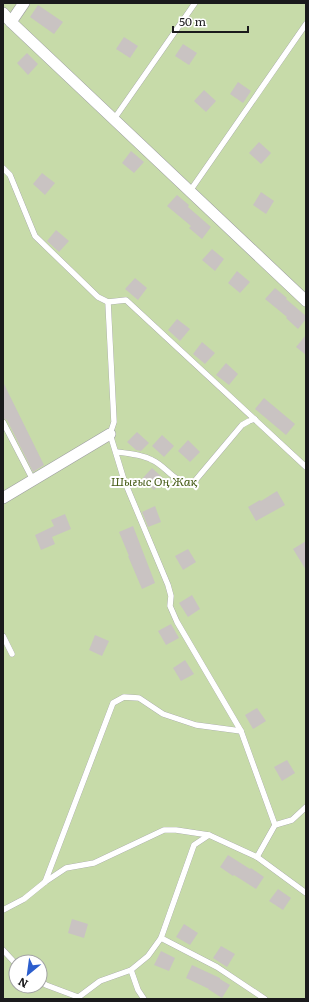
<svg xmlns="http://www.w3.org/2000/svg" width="309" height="1002" viewBox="0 0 309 1002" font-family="Literata,serif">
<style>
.green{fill:#c7dba9;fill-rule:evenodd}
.building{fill:#c9c3c2}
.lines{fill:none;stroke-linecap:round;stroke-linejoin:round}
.service-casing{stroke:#9c9ca1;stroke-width:6}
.minor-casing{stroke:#9c9ca1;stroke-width:12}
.service{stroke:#fff;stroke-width:5.5}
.minor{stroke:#fff;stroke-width:11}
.labels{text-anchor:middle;stroke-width:4;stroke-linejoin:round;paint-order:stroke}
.park-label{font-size:12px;font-style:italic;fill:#455b15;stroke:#fff}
</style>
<rect width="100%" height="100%" fill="#ebebf0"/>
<path class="green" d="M3,3h303v996h-303zM16,962h24v24h-24z"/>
<g class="building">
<polygon points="38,5 63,22 54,34 30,17"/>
<polygon points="124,37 138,46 130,58 116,49"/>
<polygon points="183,44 197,53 189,65 175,56"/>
<polygon points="27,53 38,64 28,75 17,63"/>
<polygon points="238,82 251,91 243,103 230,94"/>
<polygon points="204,90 216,101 206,112 194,101"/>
<polygon points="259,142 271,153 261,164 249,153"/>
<polygon points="131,151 144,162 134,173 122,163"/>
<polygon points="42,173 55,183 45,195 33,184"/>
<polygon points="261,192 274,201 266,214 253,205"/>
<polygon points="177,195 189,205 188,207 211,227 202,239 189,228 191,226 167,206"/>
<polygon points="56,230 69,241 59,252 47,241"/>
<polygon points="212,249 224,259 215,271 202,260"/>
<polygon points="237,271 250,282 240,293 228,283"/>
<polygon points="135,278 147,288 138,300 125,289"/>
<polygon points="275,288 287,298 286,299 306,316 306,319 298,329 286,318 287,317 265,299"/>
<polygon points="177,319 190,329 180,341 168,330"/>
<polygon points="306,335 306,355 296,347"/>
<polygon points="202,342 215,353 205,364 193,354"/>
<polygon points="226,363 238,374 229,385 216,375"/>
<polygon points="3,382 44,465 33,472 7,420 3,418"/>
<polygon points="264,398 295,424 286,435 255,409"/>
<polygon points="137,432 149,443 141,451 136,450 127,442"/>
<polygon points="162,435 174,446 164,457 152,446"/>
<polygon points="188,440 200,452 190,462 178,451"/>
<polygon points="152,468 164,479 154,490 142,479"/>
<polygon points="277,491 285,505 256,521 248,507 260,500 261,501"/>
<polygon points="155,506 161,522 148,527 142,512"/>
<polygon points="65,514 71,529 52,537 55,544 41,550 35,535 54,526 51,520"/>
<polygon points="133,526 155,583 142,589 128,556 129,556 119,532"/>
<polygon points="306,541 306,570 293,549"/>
<polygon points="188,549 196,562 183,570 175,556"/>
<polygon points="192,595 200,609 188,617 179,603"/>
<polygon points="171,624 179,638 166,645 158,631"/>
<polygon points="95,635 109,641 102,656 89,650"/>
<polygon points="185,660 194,674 181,681 173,668"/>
<polygon points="257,708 266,721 253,729 245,715"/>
<polygon points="287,760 295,773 282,781 274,767"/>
<polygon points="228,855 250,869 251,868 264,877 256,889 234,875 233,876 220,867"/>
<polygon points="278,889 291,898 283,910 269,901"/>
<polygon points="72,919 88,924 84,938 68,933"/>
<polygon points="184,924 198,933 190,945 176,937"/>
<polygon points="221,946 235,954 227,967 213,958"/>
<polygon points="161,951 175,958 169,971 154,965"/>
<polygon points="192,965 220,978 220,979 230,985 222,998 208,989 209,989 186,978"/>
</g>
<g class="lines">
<defs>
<g id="service">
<polyline points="114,119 195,3"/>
<polyline points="3,168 10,175 35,236 98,297 108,302 126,300 306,467"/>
<polyline points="190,191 306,24"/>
<polyline points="108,302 114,422 110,434 124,480 168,585 171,596 170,606 177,622 241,731 275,825"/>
<polyline points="3,422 33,480"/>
<path d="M116,452c11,1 27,3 36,8 16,7 23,26 42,22l48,-57 7,-4 6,-2"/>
<polyline points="3,636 12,654"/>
<polyline points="257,857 275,825 292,820 306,807"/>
<polyline points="45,882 113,703 124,697 139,698 163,714 196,725 241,731"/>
<polyline points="3,910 24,899 45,882 66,868 94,863 164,830 176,830 209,835"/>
<polyline points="161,938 217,967 265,999"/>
<polyline points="3,950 16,964"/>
<polyline points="131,970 138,990 144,999"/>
<polyline points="40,981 46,985 78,997"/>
<polyline points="76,999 100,981 131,970 148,956 161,938 194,845 209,835 257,857 306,893"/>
</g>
<g id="minor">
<polyline points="3,13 11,22 306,301"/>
<polyline points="11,22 24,3"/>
<polyline points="3,498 110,434"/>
</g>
</defs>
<use href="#service" class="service-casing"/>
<use href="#minor" class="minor-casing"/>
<use href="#service" class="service"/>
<use href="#minor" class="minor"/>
</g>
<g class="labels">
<g class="park-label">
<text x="154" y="486">Шығыс Оң Жақ</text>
</g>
</g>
<rect width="309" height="1002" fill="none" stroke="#1a1a1c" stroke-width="8"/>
<g transform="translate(28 974) rotate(209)"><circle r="19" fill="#ffffff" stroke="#a3a3a4"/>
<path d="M0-3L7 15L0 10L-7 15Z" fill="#2c5ecd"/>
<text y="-6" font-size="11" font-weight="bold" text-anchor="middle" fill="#1a1a1c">N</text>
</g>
<path d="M173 26v6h75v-6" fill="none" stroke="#1a1a1c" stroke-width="2"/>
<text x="179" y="26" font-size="12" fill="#1a1a1c" stroke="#ffffff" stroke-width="3" paint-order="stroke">50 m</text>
</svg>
